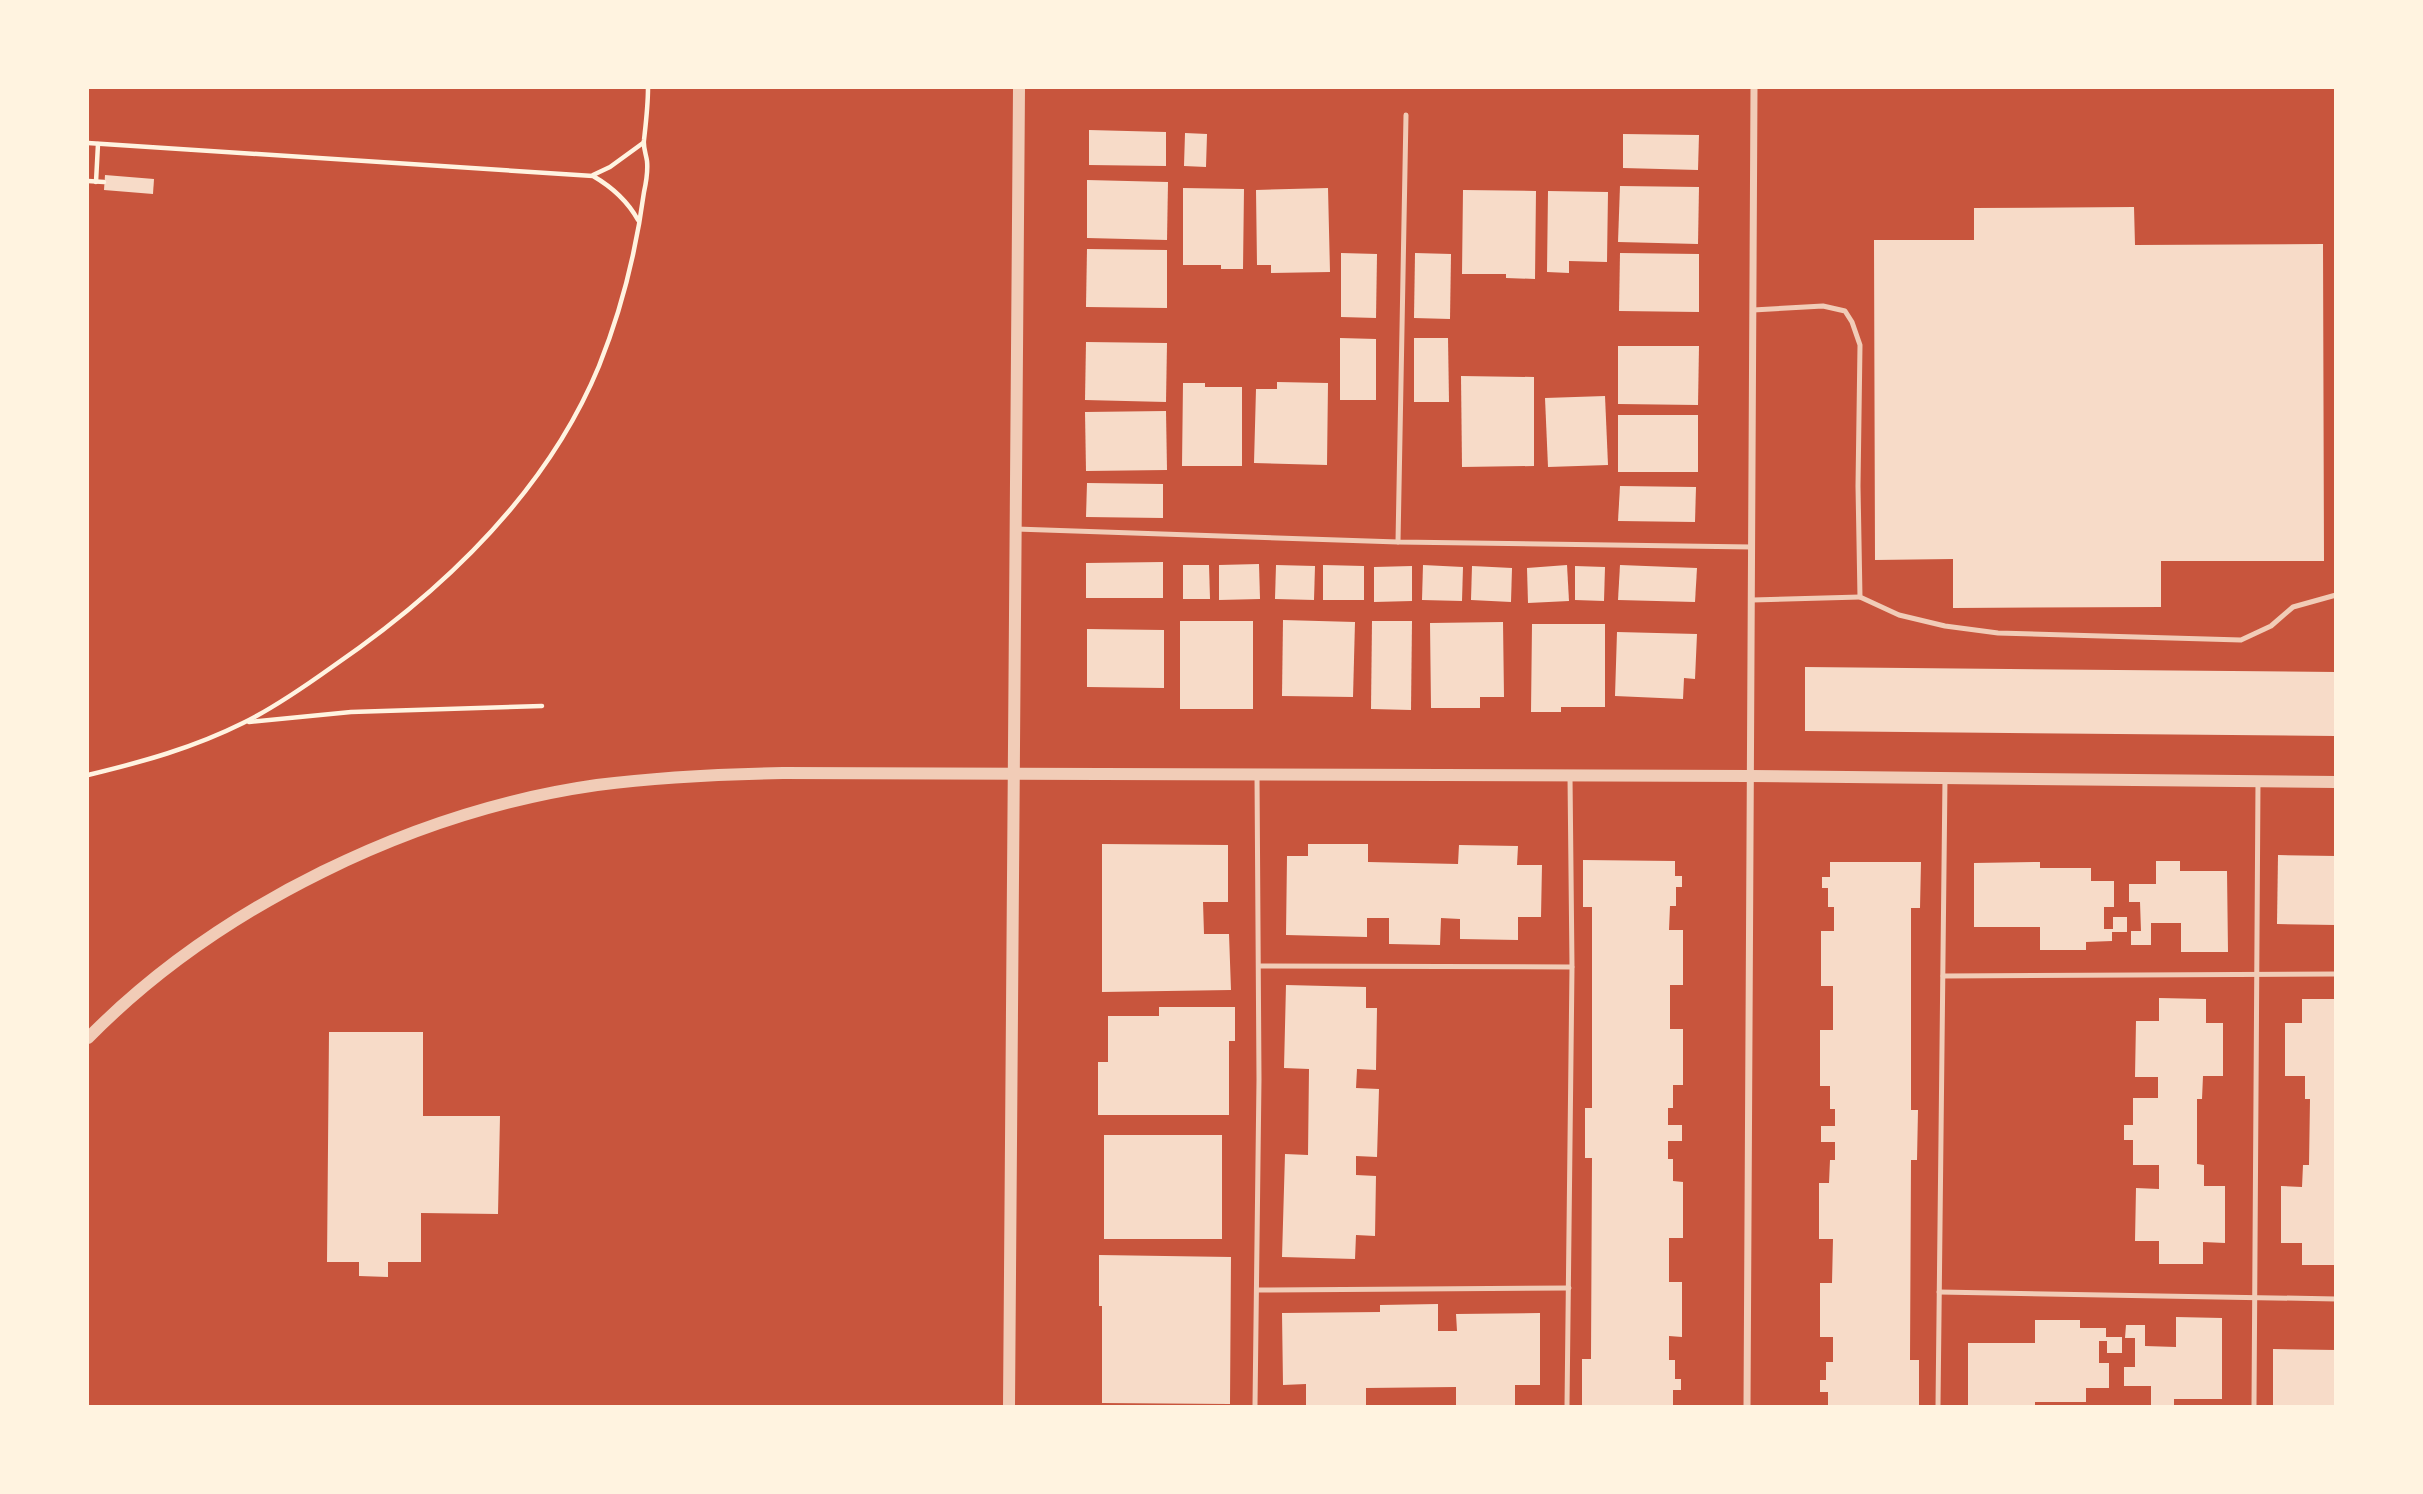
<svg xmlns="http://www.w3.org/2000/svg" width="2423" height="1494" viewBox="0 0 2423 1494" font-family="Rubik,sans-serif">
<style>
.building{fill:#f7dbc8}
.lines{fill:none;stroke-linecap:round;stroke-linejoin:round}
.path{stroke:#fff3e0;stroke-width:4.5}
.service{stroke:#f1ccb7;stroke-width:5}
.minor{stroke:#f1ccb7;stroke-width:7}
.tertiary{stroke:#f1ccb7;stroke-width:12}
</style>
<rect width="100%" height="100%" fill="#c8553d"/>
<g class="building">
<polygon points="1089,130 1166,132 1166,166 1089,165"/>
<polygon points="1185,133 1207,134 1206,167 1184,166"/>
<polygon points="1623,134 1699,135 1698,170 1623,168"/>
<polygon points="105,175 154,179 153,194 104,190"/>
<polygon points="1087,180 1168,182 1167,240 1087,238"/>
<polygon points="1620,186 1699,187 1698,244 1618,242"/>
<polygon points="1183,188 1244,189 1243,269 1221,269 1221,265 1183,265"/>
<polygon points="1328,188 1330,272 1271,273 1271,265 1257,265 1256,190"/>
<polygon points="1463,190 1536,191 1535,279 1506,278 1506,274 1462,274"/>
<polygon points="1548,191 1608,192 1607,262 1569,261 1569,273 1547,272"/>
<polygon points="2134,207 2135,245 2323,244 2324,561 2161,561 2161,607 1953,608 1953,559 1875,560 1874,240 1974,240 1974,208"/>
<polygon points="1087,249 1167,250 1167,308 1086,307"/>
<polygon points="1341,253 1377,254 1376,318 1341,317"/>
<polygon points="1415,253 1451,254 1450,319 1414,318"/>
<polygon points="1620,253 1699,254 1699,312 1619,311"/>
<polygon points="1340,338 1376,339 1376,400 1340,400"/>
<polygon points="1414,338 1448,338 1449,402 1414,402"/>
<polygon points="1086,342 1167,343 1166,402 1085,400"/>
<polygon points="1618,346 1699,346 1698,405 1618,404"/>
<polygon points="1461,376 1534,377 1534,466 1462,467"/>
<polygon points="1277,382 1328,383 1327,465 1254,463 1256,389 1277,389"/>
<polygon points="1183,383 1205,383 1205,387 1242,387 1242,466 1182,466"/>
<polygon points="1605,396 1608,465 1548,467 1545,398"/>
<polygon points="1166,411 1167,470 1086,471 1085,412"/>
<rect x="1618" y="415" width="80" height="57"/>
<polygon points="1087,483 1163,484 1163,518 1086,517"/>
<polygon points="1620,486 1696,487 1695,522 1618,521"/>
<polygon points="1163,562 1163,598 1086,598 1086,563"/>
<polygon points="1259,564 1260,599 1219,600 1219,565"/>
<polygon points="1183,565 1209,565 1210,599 1183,599"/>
<polygon points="1276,565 1315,566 1314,600 1275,599"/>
<polygon points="1323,565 1364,566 1364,600 1323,600"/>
<polygon points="1423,565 1463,567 1462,601 1422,600"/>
<polygon points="1567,565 1569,601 1528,603 1527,568"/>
<polygon points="1620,565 1697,568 1695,602 1618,600"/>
<polygon points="1412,566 1412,601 1374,602 1374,567"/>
<polygon points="1472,566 1512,568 1511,602 1471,600"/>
<polygon points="1575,566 1605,567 1604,601 1575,600"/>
<polygon points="1283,620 1355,622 1353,697 1282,696"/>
<rect x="1180" y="621" width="73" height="88"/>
<polygon points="1372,621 1412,621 1411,710 1371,709"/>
<polygon points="1503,622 1504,697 1480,697 1480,708 1431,708 1430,623"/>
<polygon points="1532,624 1605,624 1605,707 1561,707 1561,712 1531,712"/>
<polygon points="1087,629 1164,630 1164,688 1087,687"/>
<polygon points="1617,632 1697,634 1695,679 1684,678 1683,699 1615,696"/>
<polygon points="1805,667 2336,672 2336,736 1805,731"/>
<polygon points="1102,844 1228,845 1228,902 1203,902 1204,934 1229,934 1231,990 1102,992"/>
<polygon points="1308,844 1368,844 1368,862 1458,864 1459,845 1518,846 1517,865 1542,865 1541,917 1518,917 1518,940 1460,939 1460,919 1441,918 1440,945 1389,944 1389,918 1367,918 1367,937 1286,935 1287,856 1308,856"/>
<polygon points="2278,855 2336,856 2336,925 2277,924"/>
<polygon points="1583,860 1675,861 1675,876 1682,876 1682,887 1676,887 1676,906 1670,906 1669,930 1683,930 1683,985 1670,985 1670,1029 1683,1029 1683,1085 1673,1085 1673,1108 1668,1108 1668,1125 1682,1125 1682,1141 1668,1141 1668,1159 1673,1159 1673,1181 1683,1182 1683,1238 1669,1238 1669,1282 1682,1282 1682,1337 1669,1336 1669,1360 1675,1360 1675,1379 1681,1379 1681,1390 1673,1390 1673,1406 1582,1406 1582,1359 1591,1359 1592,1158 1585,1158 1585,1108 1592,1108 1592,907 1583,907"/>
<polygon points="2156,861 2180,861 2180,871 2227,871 2228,952 2181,952 2181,923 2151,923 2151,945 2131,945 2131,931 2141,931 2140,902 2129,902 2129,884 2156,884"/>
<polygon points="1830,862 1921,862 1920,908 1911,908 1911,1110 1918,1110 1917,1160 1911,1160 1910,1360 1919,1360 1919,1406 1828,1406 1828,1392 1820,1392 1820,1380 1826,1380 1826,1362 1833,1362 1833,1337 1820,1337 1820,1283 1832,1283 1833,1239 1819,1239 1819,1183 1829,1183 1830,1160 1835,1160 1835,1142 1821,1142 1821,1126 1835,1126 1835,1109 1830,1109 1830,1086 1820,1086 1820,1030 1833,1030 1833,986 1821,986 1821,931 1834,931 1834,907 1828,907 1828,888 1822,888 1822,877 1830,877"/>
<polygon points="2040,862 2040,868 2091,868 2091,881 2114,881 2114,907 2104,907 2104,929 2113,929 2113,917 2127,917 2127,932 2112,932 2112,941 2086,942 2086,950 2040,950 2040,927 1974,927 1974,863"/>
<polygon points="1286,985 1366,987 1366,1008 1377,1008 1376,1070 1357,1069 1356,1088 1379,1089 1377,1157 1356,1156 1356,1175 1376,1176 1375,1236 1356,1235 1355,1259 1282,1257 1285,1154 1308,1155 1309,1069 1284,1068"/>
<polygon points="2159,998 2206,999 2206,1023 2223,1023 2223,1076 2203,1076 2202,1099 2197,1099 2197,1164 2204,1165 2204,1186 2225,1186 2225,1243 2203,1242 2203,1264 2159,1264 2159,1241 2135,1241 2136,1188 2159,1189 2159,1165 2133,1165 2133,1140 2124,1140 2124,1125 2133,1125 2133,1098 2158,1098 2158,1077 2135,1077 2136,1021 2159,1021"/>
<polygon points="2302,999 2336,999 2336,1265 2302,1265 2302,1243 2281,1243 2281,1186 2302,1187 2303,1165 2309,1165 2310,1099 2305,1099 2305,1076 2285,1076 2285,1023 2302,1023"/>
<polygon points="1159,1007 1235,1007 1235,1041 1229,1041 1229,1115 1098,1115 1098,1062 1108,1062 1108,1016 1159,1016"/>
<polygon points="329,1032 423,1032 423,1116 500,1116 498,1214 421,1213 421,1262 388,1262 388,1277 359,1276 359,1262 327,1262"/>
<rect x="1104" y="1135" width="118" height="104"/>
<polygon points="1099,1255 1231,1257 1230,1404 1102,1403 1102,1306 1099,1306"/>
<polygon points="1438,1304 1438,1331 1457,1331 1456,1314 1540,1313 1540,1385 1515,1385 1515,1406 1456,1406 1456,1387 1366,1388 1366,1405 1306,1406 1306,1384 1283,1385 1282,1313 1380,1312 1380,1305"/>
<polygon points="2176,1317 2222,1318 2222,1399 2174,1399 2174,1406 2151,1406 2151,1386 2124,1386 2124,1367 2135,1367 2135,1338 2125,1338 2126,1325 2145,1325 2145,1346 2176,1347"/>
<polygon points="2035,1320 2080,1320 2080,1328 2106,1328 2106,1337 2122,1337 2122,1353 2107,1353 2107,1341 2099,1341 2099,1363 2109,1363 2109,1388 2086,1388 2086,1402 2035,1402 2035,1406 1968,1406 1968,1343 2035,1343"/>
<polygon points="2273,1349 2336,1350 2336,1406 2273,1406"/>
</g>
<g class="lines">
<g class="path">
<path d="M88,143l505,33c19,11 34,24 45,44"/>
<polyline points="593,175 610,167 643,143"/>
<polyline points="88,181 104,182"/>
<polyline points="96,182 98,144"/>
<polyline points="249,722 351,712 542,706"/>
<path d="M88,775c54,-13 105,-27 155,-52 31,-15 61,-36 89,-56 111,-76 215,-175 267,-301 22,-55 37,-114 45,-174 2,-9 4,-21 3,-31 -1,-7 -4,-14 -3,-21 2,-18 4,-34 4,-52"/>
</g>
<g class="service">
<polyline points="1406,115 1398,542 1752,547"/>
<polyline points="1753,310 1823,306 1845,311 1852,322 1860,345 1858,486 1860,597 1899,615 1945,626 1998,633 2241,640 2271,626 2293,607 2336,595"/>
<polyline points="1016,529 1398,542"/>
<polyline points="1752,600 1860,597"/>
<polyline points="1259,966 1572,967"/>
<polyline points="1943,976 2336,974"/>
<polyline points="1257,1290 1569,1288"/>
<polyline points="1939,1292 2336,1299"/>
<polyline points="1255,1406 1259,1079 1257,775"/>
<polyline points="1567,1406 1572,967 1570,776"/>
<polyline points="1938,1406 1945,778"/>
<polyline points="2254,1406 2258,781"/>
</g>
<polyline class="minor" points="1747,1406 1754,88"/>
<g class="tertiary">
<path d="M88,1038c130,-132 326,-227 509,-253 62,-8 124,-11 186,-12l967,3 586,6"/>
<polyline points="1009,1406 1019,88"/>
</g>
</g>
<rect width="2423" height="1494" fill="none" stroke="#fff3e0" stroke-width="178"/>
</svg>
